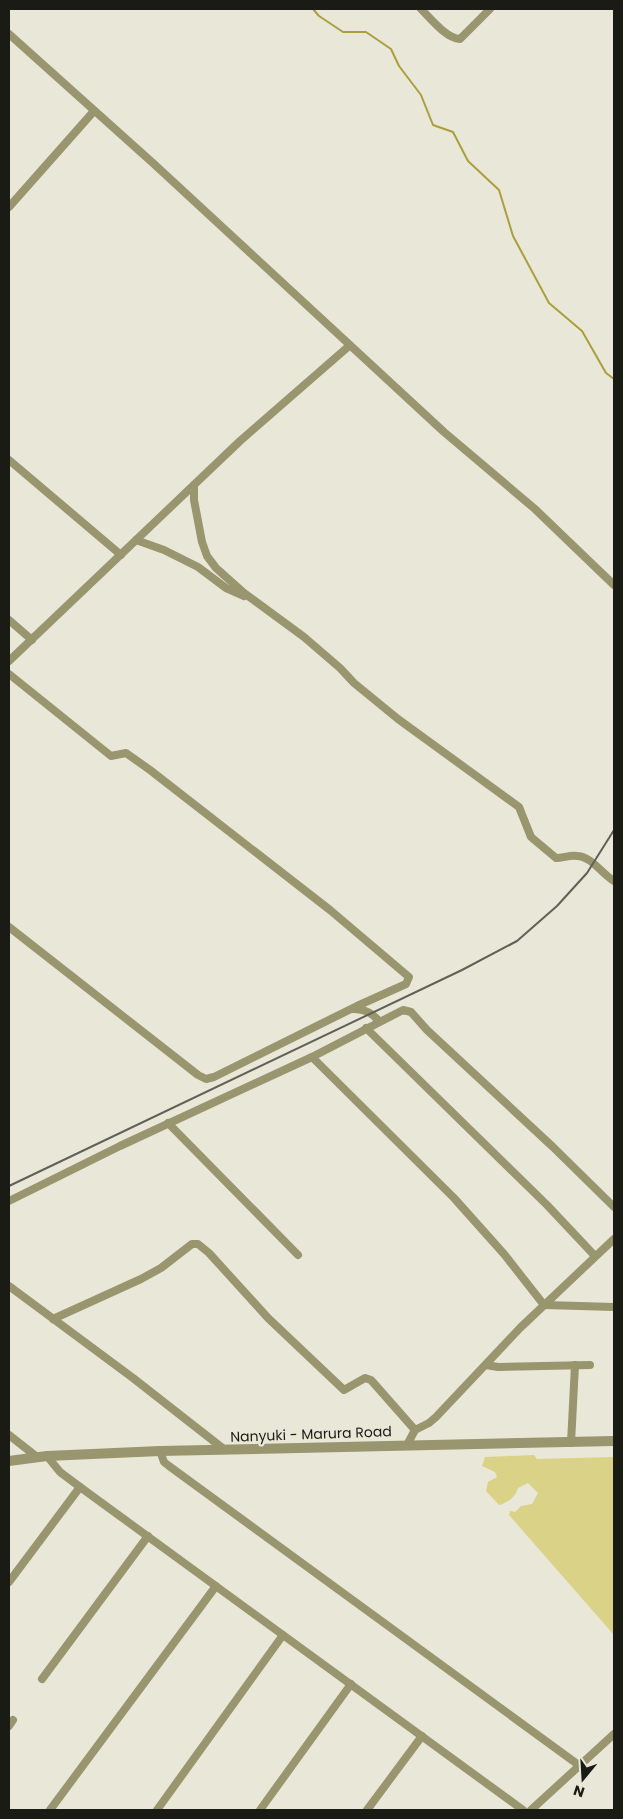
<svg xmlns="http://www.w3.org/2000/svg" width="623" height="1819" viewBox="0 0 623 1819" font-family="Poppins,sans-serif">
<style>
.green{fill:#dad286}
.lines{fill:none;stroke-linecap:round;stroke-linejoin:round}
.stream{stroke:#aa9f3d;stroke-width:2}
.minor{stroke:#99956f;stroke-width:8}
.tertiary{stroke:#99956f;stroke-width:10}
.rail{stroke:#616057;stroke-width:2}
.labels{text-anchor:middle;stroke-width:4.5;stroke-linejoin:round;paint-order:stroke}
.street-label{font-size:14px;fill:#1b1b15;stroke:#e9e7d8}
</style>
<rect width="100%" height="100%" fill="#e9e7d8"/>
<path class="green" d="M534,1455l3,4 77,-2v178l-105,-120 1,-4 5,1 6,-6 11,-2 6,-11 -10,-10 -10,5c-3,10 -10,14 -19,17l-13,-14 2,-9 9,-5 -2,-5 -13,-6 3,-9z"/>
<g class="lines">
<polyline class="stream" points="313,9 319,16 343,32 366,32 391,49 399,66 421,95 433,125 453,132 468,161 499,190 513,236 549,303 582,331 606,373 614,379"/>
<g class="minor">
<path d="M421,9c10,10 25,29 39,30l30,-30"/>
<polyline points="9,34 154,164 444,432 535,509 614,585"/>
<polyline points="9,207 94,111"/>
<polyline points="9,460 121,555"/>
<path d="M194,485v15l8,42 5,14 9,12 28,25 60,44 36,31 14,15 44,36 121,88 12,30 25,21c7,0 14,-3 21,-2 14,0 25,18 37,25"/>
<polyline points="136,540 164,550 198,567 226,588 244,596"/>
<polyline points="9,620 32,640"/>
<polyline points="9,661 240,441 349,346"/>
<polyline points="9,674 111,756 126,753 150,770 330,910 409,977 406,984 357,1006 214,1077 206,1079 198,1075 9,927"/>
<path d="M353,1009c12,0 19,4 26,12"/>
<polyline points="366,1028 547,1205 595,1256"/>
<polyline points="312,1057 454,1198 504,1254 544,1305 614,1307"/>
<polyline points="168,1123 298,1255"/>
<polyline points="9,1201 120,1146 312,1057 403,1010 411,1012 427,1030 553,1147 614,1207"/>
<polyline points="9,1286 133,1378 225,1450"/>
<polyline points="53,1319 141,1279 161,1268 192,1244 198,1244 209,1253 268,1318 344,1390 365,1378 371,1380 415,1430"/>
<polyline points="486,1365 498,1367 590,1365"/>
<polyline points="9,1435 37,1457"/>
<polyline points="571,1443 575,1365"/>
<polyline points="407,1445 415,1430 429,1423 436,1417 520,1328 614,1239"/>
<polyline points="160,1451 164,1462 169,1466 580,1766"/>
<polyline points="47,1456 60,1472 80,1487 523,1810"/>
<polyline points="9,1582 80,1487"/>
<polyline points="42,1679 148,1536"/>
<polyline points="9,1726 13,1720"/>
<polyline points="50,1810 216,1586"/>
<polyline points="157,1810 283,1635"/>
<polyline points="260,1810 351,1684"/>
<polyline points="367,1810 422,1736"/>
<polyline points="531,1810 614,1734"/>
</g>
<polyline class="tertiary" points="9,1461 47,1456 160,1451 614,1441"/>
<polyline class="rail" points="9,1186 462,970 517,941 557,906 587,873 614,830"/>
</g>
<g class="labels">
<g class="street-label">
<text transform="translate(311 1434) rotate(-2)" y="5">Nanyuki - Marura Road</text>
</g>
</g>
<rect width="623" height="1819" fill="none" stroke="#1b1b15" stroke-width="20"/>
<g transform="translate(583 1779) rotate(198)" stroke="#e9e7d8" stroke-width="4" paint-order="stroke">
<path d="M0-4L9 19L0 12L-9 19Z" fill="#1b1b15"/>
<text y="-8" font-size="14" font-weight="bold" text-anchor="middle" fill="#1b1b15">N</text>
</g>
</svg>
